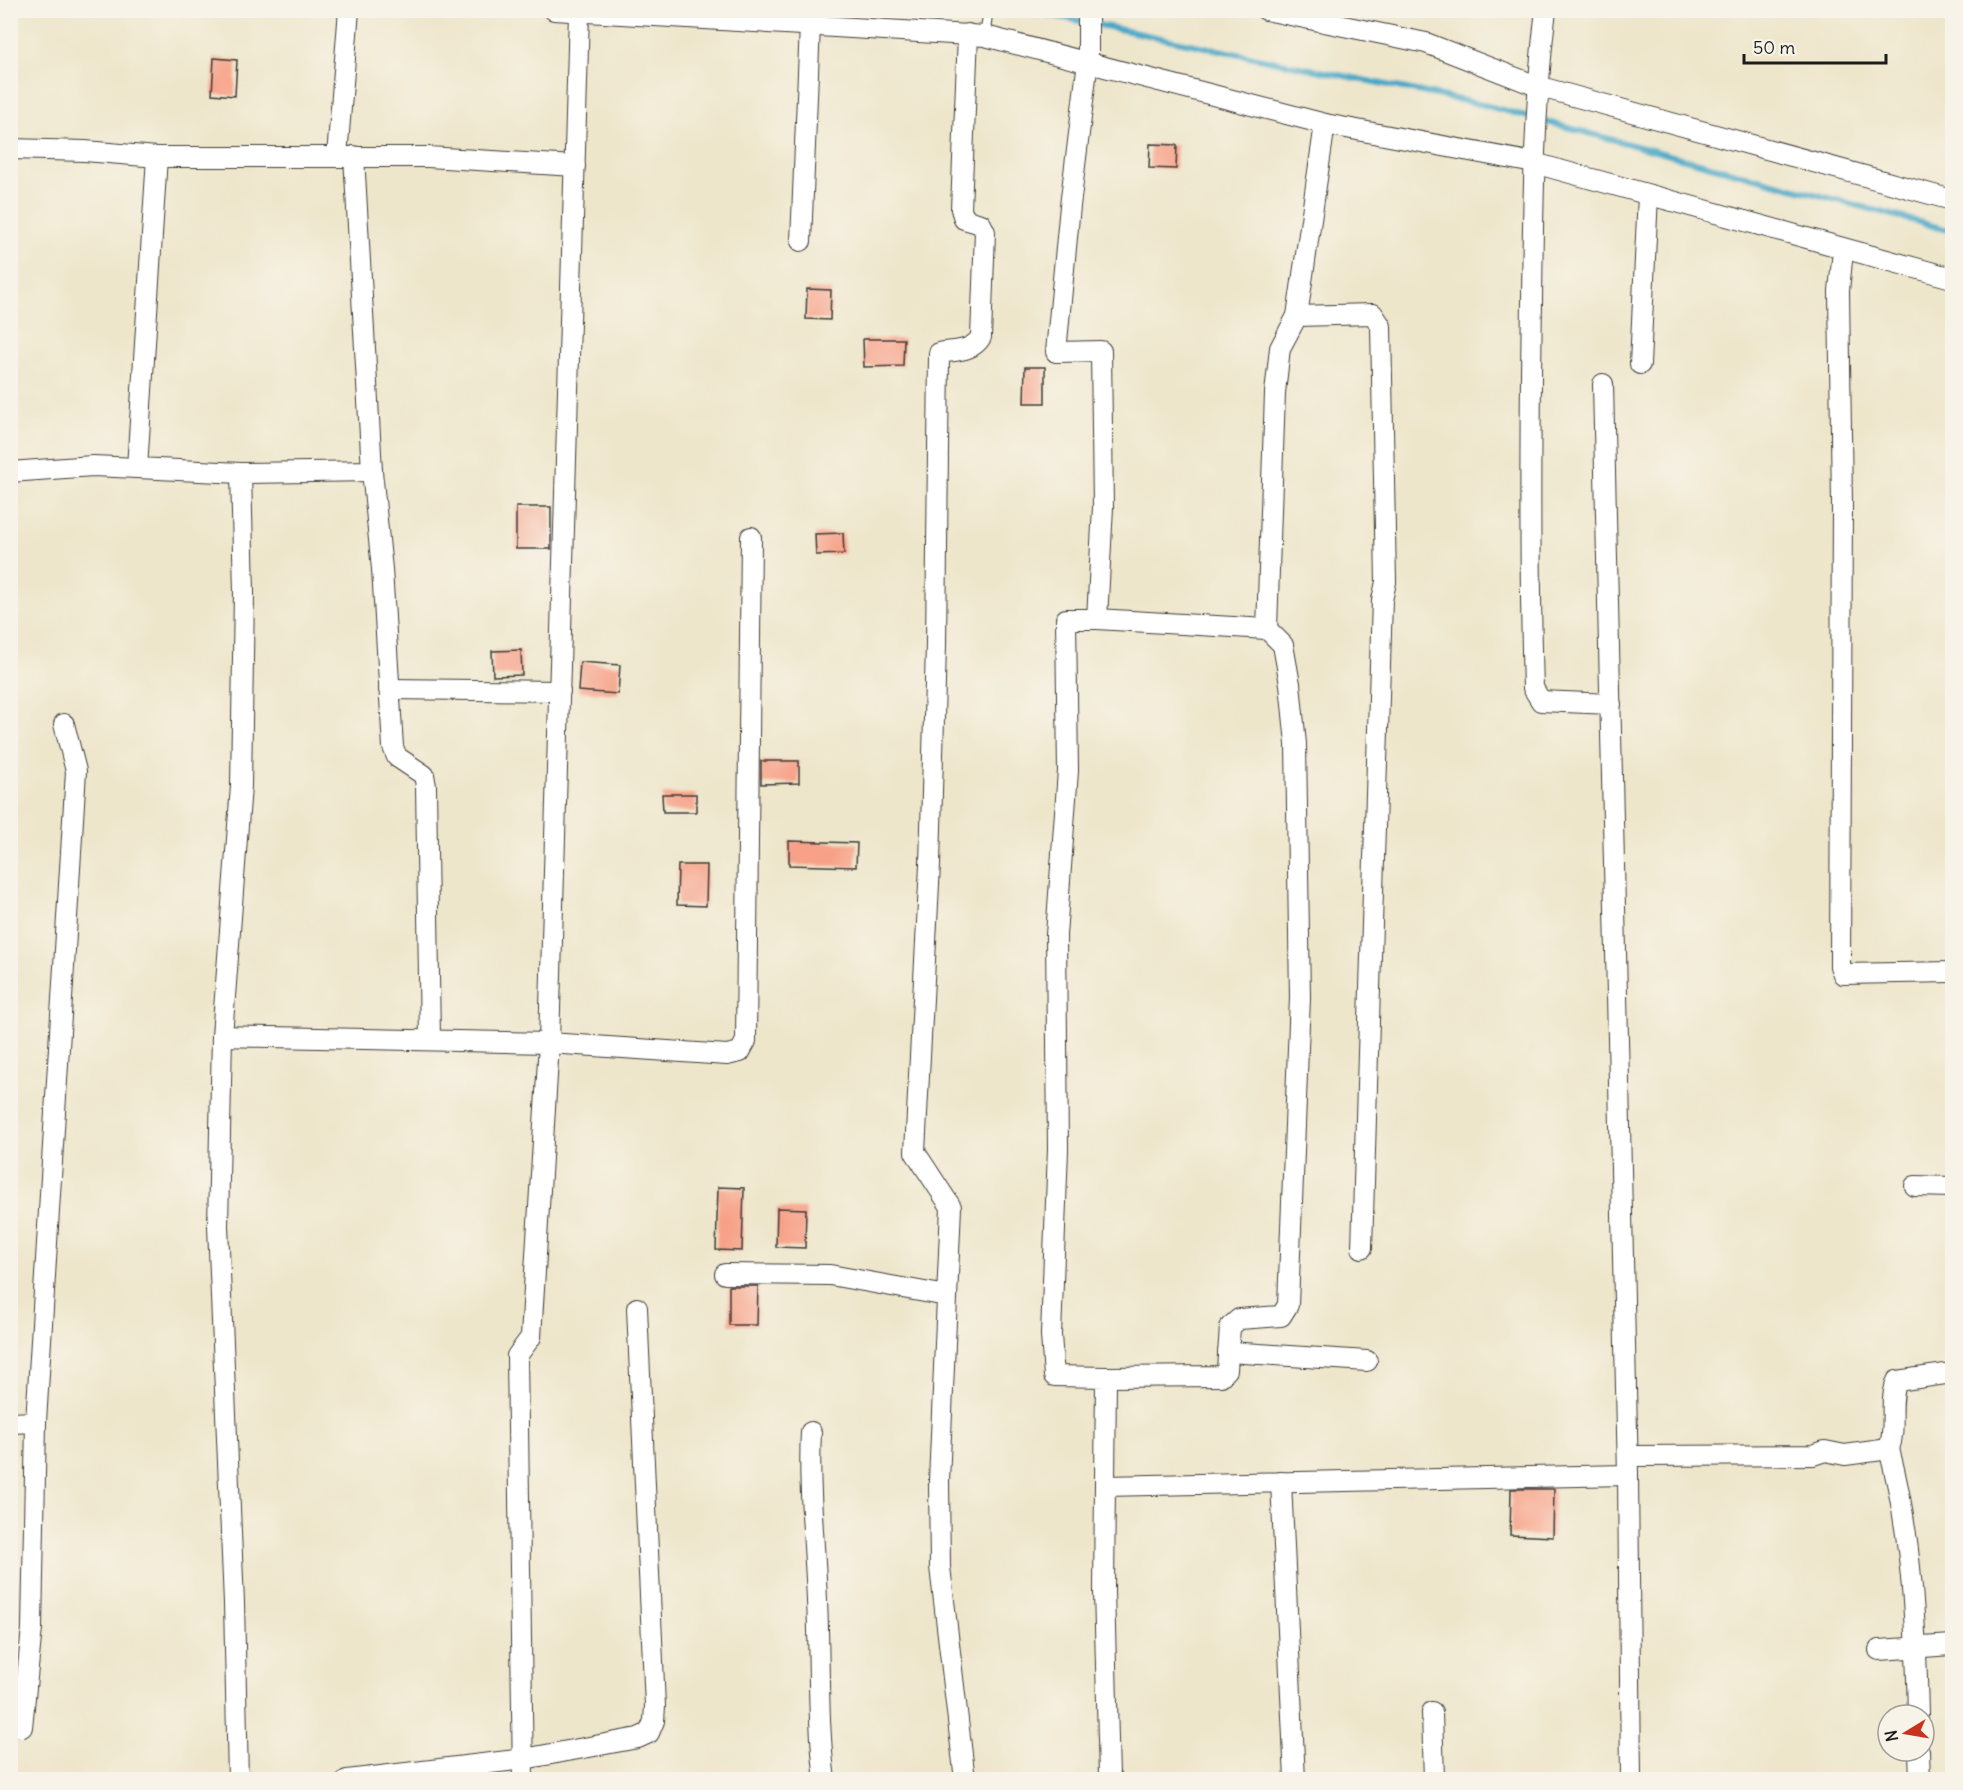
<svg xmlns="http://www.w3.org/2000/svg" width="1963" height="1790" viewBox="0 0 1963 1790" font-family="Delius,sans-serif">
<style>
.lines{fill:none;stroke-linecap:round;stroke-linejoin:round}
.stream{stroke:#47a7c6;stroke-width:6}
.building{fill:#f7a288}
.service-casing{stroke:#3c3a36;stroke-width:11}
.minor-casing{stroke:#3c3a36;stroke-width:22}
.service{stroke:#fff;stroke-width:9}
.minor{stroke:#fff;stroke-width:20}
</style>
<rect width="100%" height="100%" fill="#f7f3e8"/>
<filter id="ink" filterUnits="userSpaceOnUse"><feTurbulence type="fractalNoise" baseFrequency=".0167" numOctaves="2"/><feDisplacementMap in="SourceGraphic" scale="12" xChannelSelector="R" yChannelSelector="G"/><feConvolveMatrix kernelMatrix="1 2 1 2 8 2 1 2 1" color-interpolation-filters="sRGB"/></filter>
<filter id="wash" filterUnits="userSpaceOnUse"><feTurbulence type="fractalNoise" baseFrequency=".008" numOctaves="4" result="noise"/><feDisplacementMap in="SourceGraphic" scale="24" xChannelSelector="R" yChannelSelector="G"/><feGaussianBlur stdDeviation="1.35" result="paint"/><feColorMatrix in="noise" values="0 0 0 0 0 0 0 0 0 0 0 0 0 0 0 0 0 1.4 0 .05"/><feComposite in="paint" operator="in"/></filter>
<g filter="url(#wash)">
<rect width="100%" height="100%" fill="#eee6cb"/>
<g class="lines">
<polyline class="stream" points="1027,10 1484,105 1952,231"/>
</g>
<g id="blocks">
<g class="building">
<polygon points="214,58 237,60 235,96 212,94"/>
<polygon points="1150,144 1177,145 1176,169 1149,168"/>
<polygon points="807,289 831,290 830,320 806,319"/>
<polygon points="863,339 904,339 903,366 864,367"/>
<polygon points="1025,367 1045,367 1045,403 1024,403"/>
<rect x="516" y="507" width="35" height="42"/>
<polygon points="843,533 844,554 816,555 815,534"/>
<polygon points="521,650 522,675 493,676 492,651"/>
<polygon points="580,662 620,665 618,694 578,691"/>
<polygon points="761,761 799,761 799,783 761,784"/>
<polygon points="662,794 696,794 696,812 663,812"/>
<polygon points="789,841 857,843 856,867 789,865"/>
<polygon points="678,865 707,865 706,906 677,905"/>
<polygon points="718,1187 744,1188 742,1251 716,1250"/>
<polygon points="777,1208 806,1209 805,1248 776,1247"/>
<polygon points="729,1286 758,1286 757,1325 729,1325"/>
<polygon points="1511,1489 1554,1489 1553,1537 1510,1535"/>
</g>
</g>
</g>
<g filter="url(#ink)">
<use href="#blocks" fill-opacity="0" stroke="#3c3a36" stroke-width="1.5"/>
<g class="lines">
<defs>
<polyline id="service" points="985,36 988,10"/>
<g id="minor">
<polyline points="554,10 985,36 1325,124 1534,163 1952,278"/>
<polyline points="1088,10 1088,61 1070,206 1056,352 1101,351 1103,507 1097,619 1066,619 1068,771 1056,935 1058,1149 1051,1335 1054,1376 1106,1377 1104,1591 1109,1776 1113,1780"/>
<polyline points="1266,10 1426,43 1537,86 1952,200"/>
<path d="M1546,10c-12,97 -13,194 -14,291 -2,129 -3,258 1,387l8,13 70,3"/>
<polyline points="10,149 85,151 157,157 428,157 575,166"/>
<polyline points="337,156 349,10"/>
<polyline points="157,157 137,468 241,473"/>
<polyline points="801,241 810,25"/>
<polyline points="1843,250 1839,291 1842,504 1840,966 1843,974 1952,972"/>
<polyline points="1297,316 1373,314 1381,326 1386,582 1382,600 1362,1248"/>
<polyline points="1640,364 1648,195"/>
<polyline points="372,471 382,569 393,747 397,757 424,775 426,786 430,1040"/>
<polyline points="10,472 93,466 137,468"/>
<polyline points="1097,619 1267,629 1275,393 1280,348 1297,316 1325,124"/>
<polyline points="389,689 560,691"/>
<polyline points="222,1036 549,1043 727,1055 740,1052 746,1041 751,537"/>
<polyline points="1915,1186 1952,1187"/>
<polyline points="725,1274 830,1275 947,1296"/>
<polyline points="1228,1352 1367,1361"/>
<polyline points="1106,1377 1221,1376 1227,1370 1230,1327 1239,1319 1281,1316 1288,1305 1300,997 1296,744 1290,684 1283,645 1267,629"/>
<polyline points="36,1422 76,771 64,724"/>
<polyline points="10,1423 36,1422 32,1628 22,1727 10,1726"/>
<path d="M811,1432c-3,57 4,112 6,169 3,60 0,119 8,179"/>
<path d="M1889,1449c8,-22 -1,-46 8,-68l55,-8"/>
<path d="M1630,1456l183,-1 12,-4 20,4 44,-6c23,86 27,178 29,266"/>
<polyline points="1628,1475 1631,1780"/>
<polyline points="1281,1482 1295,1780"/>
<polyline points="1105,1486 1628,1475 1603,384"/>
<polyline points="1879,1650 1952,1645"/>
<polyline points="1432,1712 1434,1780"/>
<polyline points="1919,1751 1920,1780"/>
<polyline points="238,1780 234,1603 218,1226 222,1036 241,786 244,592 241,473 372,471 354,156"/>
<polyline points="347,1780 524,1759 638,1738 649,1733 654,1721 655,1706 637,1308"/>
<polyline points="523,1780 517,1356 531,1337 549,1043 579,13"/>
<path d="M965,1780l-25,-213 -1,-86 12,-274 -36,-55 15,-287 6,-220 3,-292c16,-3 33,-1 42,-16l4,-105 -4,-8 -17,-5 -3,-10 7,-175"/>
</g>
</defs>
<use href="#service" class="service-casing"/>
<use href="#minor" class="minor-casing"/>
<use href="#service" class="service"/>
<use href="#minor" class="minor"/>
</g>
</g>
<rect width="1963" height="1790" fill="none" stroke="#f7f3e8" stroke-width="36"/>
<g transform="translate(1906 1733) rotate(259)"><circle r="28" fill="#f7f3e8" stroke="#9f9d96" stroke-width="1.5"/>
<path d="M0-4.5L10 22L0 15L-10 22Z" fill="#c8321e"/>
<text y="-9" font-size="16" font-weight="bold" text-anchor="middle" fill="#1c1c1c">N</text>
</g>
<path d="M1744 54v9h142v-9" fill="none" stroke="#1c1c1c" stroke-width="3"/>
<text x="1753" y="54" font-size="18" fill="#1c1c1c" stroke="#f7f3e8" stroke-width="4.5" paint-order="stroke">50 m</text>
</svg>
